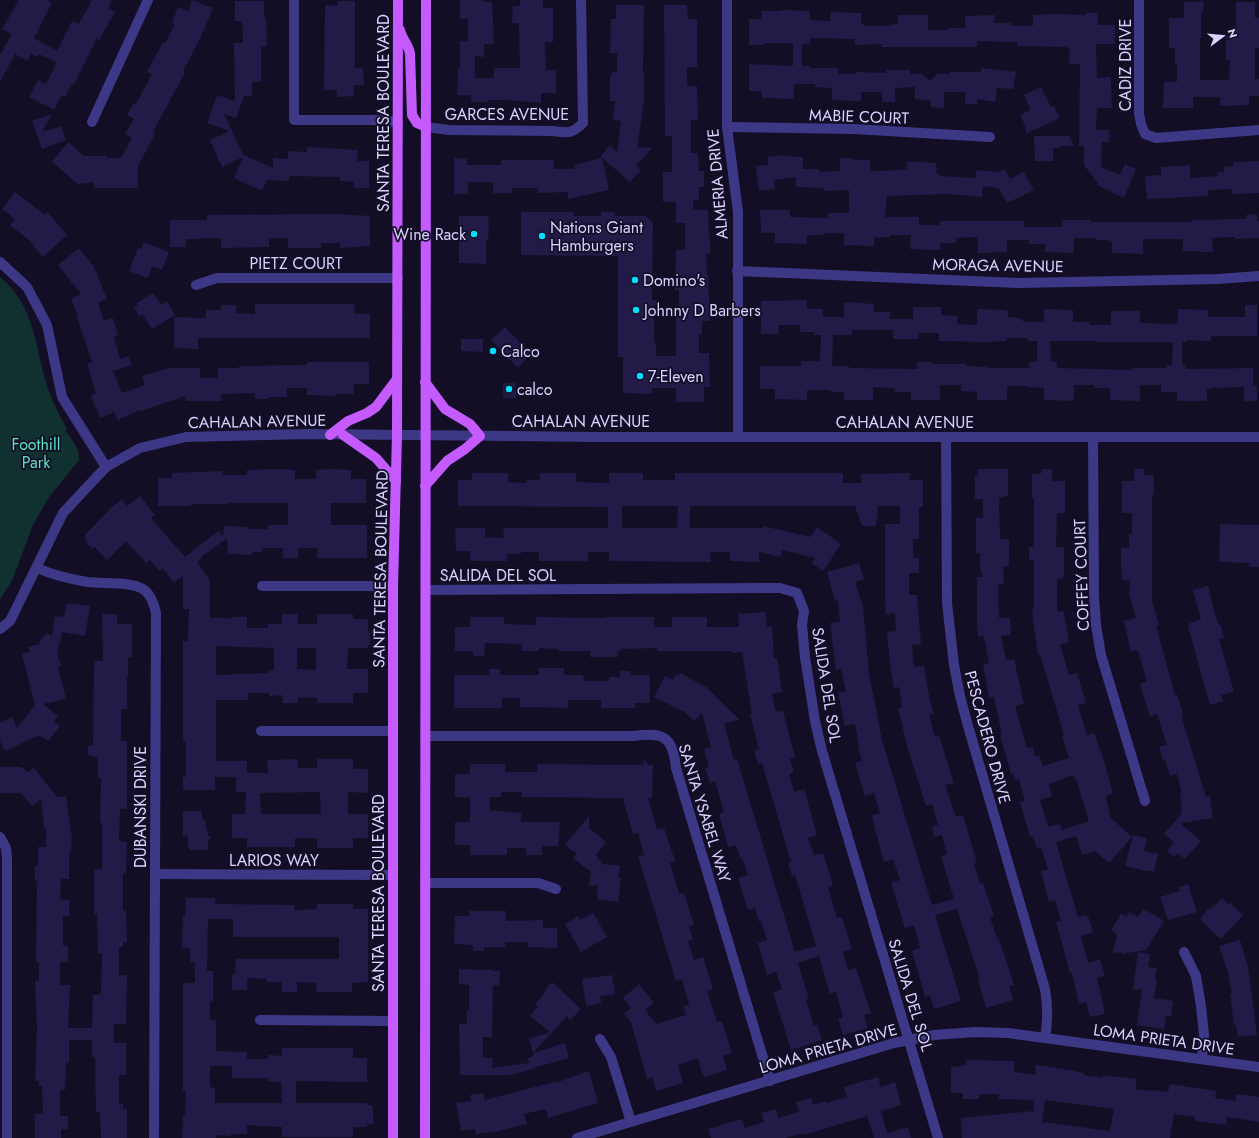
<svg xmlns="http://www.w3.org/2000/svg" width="1259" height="1138" viewBox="0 0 1259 1138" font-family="Jost,sans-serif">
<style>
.green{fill:#113030}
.building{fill:#241a47;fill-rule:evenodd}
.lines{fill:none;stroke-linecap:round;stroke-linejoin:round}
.minor{stroke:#3d3886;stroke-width:10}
.major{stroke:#c55aff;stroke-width:10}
.poi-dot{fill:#00e0fe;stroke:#130e26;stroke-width:1.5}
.labels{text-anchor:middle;stroke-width:3.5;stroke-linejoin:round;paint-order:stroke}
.street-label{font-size:16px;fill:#d9d3ff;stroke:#130e26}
.poi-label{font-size:16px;fill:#d9d3ff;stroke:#130e26;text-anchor:start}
.park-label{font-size:16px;fill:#5ce2c4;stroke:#130e26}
</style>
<rect width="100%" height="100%" fill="#130e26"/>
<path class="green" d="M0,277c36,30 35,72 48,112 5,14 12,27 19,40l-2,1c6,9 15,18 14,30l-30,37 -7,12 -9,16 -21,56 -12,18z"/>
<g class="building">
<polygon points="19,0 47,0 52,3 34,38 57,51 72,21 79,24 92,0 112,0 108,8 115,12 99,40 97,38 74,84 72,83 65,97 62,95 54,110 29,97 38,80 46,84 57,63 39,54 37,57 31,54 27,61 15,54 0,82 0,55 12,34 2,29"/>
<polygon points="192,0 213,8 201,37 183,71 185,72 153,132 155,134 138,166 138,188 94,188 94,182 78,184 52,162 68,142 84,156 106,156 106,158 121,158 132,138 125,134 134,119 127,115 134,103 136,104 152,74 147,72 163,42 165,43 175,24 172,23 178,7 188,11"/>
<polygon points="460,0 483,0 483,2 492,2 494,44 484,44 484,57 475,56 475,78 494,78 494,68 520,68 519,23 512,23 513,6 520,6 520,0 543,0 543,8 553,8 553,42 545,42 546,70 556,70 556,93 541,93 541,103 507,100 487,100 487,102 471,102 471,95 457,95 458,69 460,69 460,41 468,41 468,19 460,19"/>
<polygon points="235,1 264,1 264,17 266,17 267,46 261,46 261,82 252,82 252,96 244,96 236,118 224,114 244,157 244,155 273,168 273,158 288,159 288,151 307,152 307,147 358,150 357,161 369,161 369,188 354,188 354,182 340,181 340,177 289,176 289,181 267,180 262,191 234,178 243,157 222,167 210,140 230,131 207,123 217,95 235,101 234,43 243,43 243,32 242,21 235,21"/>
<polygon points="338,1 355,1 355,68 363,68 364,85 354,85 354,96 337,97 337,90 324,90 325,5 337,6"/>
<polygon points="1184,2 1204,2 1203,11 1201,11 1201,38 1200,38 1200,80 1229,80 1230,60 1226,60 1226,36 1236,35 1236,2 1255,2 1255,18 1259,18 1259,48 1255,48 1255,79 1259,79 1259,96 1249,96 1249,105 1220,106 1220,97 1193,97 1193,108 1163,108 1164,82 1177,82 1177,63 1175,63 1175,48 1169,48 1169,18 1184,18"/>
<polygon points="616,5 644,5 643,72 644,72 644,102 637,147 652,148 636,166 641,170 630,182 602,158 609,190 568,199 568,192 538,193 538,188 512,188 512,193 493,193 493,182 468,182 468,194 454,194 454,158 467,159 467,165 501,165 501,160 554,160 554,169 575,169 574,165 602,158 600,157 610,145 617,152 621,121 613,120 615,101 610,101 610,76 613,72 617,72 617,53 610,53 611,19 616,19"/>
<polygon points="664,5 687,5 688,19 697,19 697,67 687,67 687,86 697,86 698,120 691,120 691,153 698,153 699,171 704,171 704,187 699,187 699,200 693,201 693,210 708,210 709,239 710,239 710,254 706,254 707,273 708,273 710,321 702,321 702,334 699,334 699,353 709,353 710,387 704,387 704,402 676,402 676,388 652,388 652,394 623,393 623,357 618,357 618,256 521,255 521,212 573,212 573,216 601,216 601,212 614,212 615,216 646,216 653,223 652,300 656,300 655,315 654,315 654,343 656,343 656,356 676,356 676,317 679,317 679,290 675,290 676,250 685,250 685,223 676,223 676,202 663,202 663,172 672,172 672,136 665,136"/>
<polygon points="781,10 810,11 810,20 830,21 831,12 861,13 861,24 864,24 864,26 889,26 889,25 898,24 898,15 928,15 928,30 948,30 948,28 965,28 965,16 995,15 994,23 1011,23 1011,26 1033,26 1033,15 1053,14 1086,15 1086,13 1098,13 1098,25 1115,25 1115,44 1096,44 1097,78 1111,77 1112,108 1097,108 1096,130 1109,130 1109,142 1102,142 1101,167 1120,175 1125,164 1136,169 1124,198 1097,185 1098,184 1084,165 1084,146 1079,146 1080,64 1069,64 1070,49 1067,48 1067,47 1017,46 1017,42 977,41 977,47 882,47 882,44 855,45 855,39 810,38 810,44 802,44 802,66 810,66 810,68 838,68 838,74 856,74 856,72 886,73 886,70 910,70 910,74 922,74 930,81 938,74 948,74 950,73 950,72 981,72 981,68 991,69 1016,72 1013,89 997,88 995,102 977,99 977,104 965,104 965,92 944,92 944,108 931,107 931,101 915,99 915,87 895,88 895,102 882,102 882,92 861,92 861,101 832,100 832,88 815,87 815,84 794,84 794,99 762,98 762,91 749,91 749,64 793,66 793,43 765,43 765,45 749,45 749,19 762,19 762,11 781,11"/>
<polygon points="1041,87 1051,107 1054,106 1060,118 1026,134 1026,127 1020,115 1031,110 1024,95"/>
<polygon points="52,114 42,132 61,126 66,140 42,149 32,121"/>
<polygon points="1034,136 1069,136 1074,146 1061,146 1061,148 1053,148 1053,161 1035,161"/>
<polygon points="783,155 783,156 803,157 803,169 819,169 819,172 840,171 840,158 853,158 853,160 870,160 870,171 903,170 903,169 907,169 907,162 919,162 936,163 937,174 940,174 940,176 975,178 976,170 999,172 1005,169 1010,179 1024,172 1034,190 1007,203 999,188 983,186 982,197 947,194 887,196 885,217 919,217 919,225 940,225 940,221 1024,221 1024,227 1062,227 1062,220 1090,220 1090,222 1192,222 1192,220 1246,219 1246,215 1257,214 1257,221 1259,221 1259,238 1235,239 1235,237 1212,238 1213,252 1200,252 1200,251 1183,251 1183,239 1143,239 1143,254 1112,253 1112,242 1109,242 1109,240 1096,240 1096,238 1074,238 1074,253 1045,252 1045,244 1029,244 1029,240 1007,240 1007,252 978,253 978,237 956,238 956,243 940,243 941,250 910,249 911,235 890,235 890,237 874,238 874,246 844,245 844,233 823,233 823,235 807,235 807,244 775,243 775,233 761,233 760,210 790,210 790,217 828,218 828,213 849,213 849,190 824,191 824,188 796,187 796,177 774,180 775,189 759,191 756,166 768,165 768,157"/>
<polygon points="1259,161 1259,193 1232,194 1232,189 1208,190 1208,196 1147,199 1145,176 1161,175 1161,167 1190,165 1190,178 1218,176 1217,173 1224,172 1224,167 1233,166 1233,162"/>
<polygon points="15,192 45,215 47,212 67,235 43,257 33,245 34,244 10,225 15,219 2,209"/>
<polygon points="337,214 370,216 370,246 340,248 340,243 321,243 321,248 288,248 288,238 269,238 269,247 221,248 221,238 200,238 200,239 186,239 186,247 170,247 170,220 207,220 207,215"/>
<polygon points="459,216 488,216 489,227 488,240 486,240 486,264 459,263"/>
<polygon points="144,242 169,252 162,270 152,266 148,278 129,271 138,248 141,249"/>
<polygon points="79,248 94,267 107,299 98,303 104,321 113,318 118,335 114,337 120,359 129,356 132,365 113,371 122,393 145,385 142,376 169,368 200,368 200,378 218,378 218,368 239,368 239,366 307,365 307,362 369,362 369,384 354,384 354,394 336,394 336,396 307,395 307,388 287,388 287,397 269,397 269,399 255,399 255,393 221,394 221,401 186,401 185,396 141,411 140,410 118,420 114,412 100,418 91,396 96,393 87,364 92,362 77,317 78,316 71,299 81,294 58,265"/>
<polygon points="153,293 161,305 167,301 175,315 152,329 142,314 139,316 134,307 138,305 137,303"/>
<path d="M807,300v9h16v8h21v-15l30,2v8h16v7h23v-12h28v8l16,1v8l20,1v-16l30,1 1,7 12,1v1l3,1v2h21v-13l29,1v12h17v3h21v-14h29v12l33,1 5,-1v-14l30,1v7h37v-12h12v31h-46v5l-25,-1v2h-4v23h4v4l67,-1v18h4v15h-13v-14l-34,1v1h-3v12h-30v-9h-16v-7h-21v16l-30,-1v-12h-16v-3h-20v16l-30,-1v-12l-16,-1v-1h-21v14h-30v-8l-16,-1v-6h-21v15h-29v-8h-16l-1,-4 -21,-1v13h-29v-8h-13v-1l-3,-1h-21v10l-32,-1v-10h-15v-23h41v-5h19l1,-26h-7v-3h-14v-7h-21l-1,9h-17v-33zM852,330h41v9h25v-6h21v8l47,1 20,-1v-3h22v3h9v21h-8v6h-42v-1l-21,-1v-2h-34v-2h-15v7l-68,-1v-2h-17l1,-31h19zM1050,341h46v1h77l-1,23h-5v3h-35v2l-75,-2v-6h-6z"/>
<polygon points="255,304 354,304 355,314 370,314 370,338 198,338 198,349 174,348 174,317 206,318 206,310 221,310 221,305 236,305 236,313 255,314"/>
<polygon points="505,327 531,354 518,368 491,340"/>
<polygon points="461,339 483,339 483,352 461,351"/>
<polygon points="503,383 515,383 516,398 503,398"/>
<path d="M281,469l14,1v9h21v-9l15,-1 20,1v9h15v24h-35v22h36v33h-50v-10h-19v10h-15v-10h-21v4h-10v3l-24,-1 -1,-16 -26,19 1,1 -5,4 13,18v38h17l1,4v-4l5,1v-2h14v11h21v-4h14v-10h16v10h19v-10h36v5h15v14h2v12h-2v3h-20l-1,21h21v24h-15v10h-36v-5l-19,-1v6h-15l-1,-8 -13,1v-3h-21v7h-32v61h31v12h21l-1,-13 31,-1v9h19v-9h36v10h15v24l-20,-1v22h20v24h-15v10h-36v-10h-22v9h-48v-9h-15v-24h13l1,-22h-10v-15h-21v13h-32v-13h3v-35h-3v-101h5l1,-32h-6v-33l-9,7 -11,-15 -4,3 -9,-11 -4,3 -20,-22 -19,19 -12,-13 -3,2 -6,-7 -1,-7 27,-28 10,-8 5,7 13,-10 15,19 -4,3 34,39 33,-26 5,5 1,-10 24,1v2h20v-4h20v-22h-60v1h-38l2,2h-34v-28h14v-5l50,-2v4h25v-5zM216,646l58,2v22h-5v3l-53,2zM297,648h19v22l-19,-1zM320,792l1,22h-60l-1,-21z"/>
<path d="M978,469h30v27l-9,2 1,41h9v27h-6l1,18 -6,1 1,33h11l1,17 -10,1 5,24 8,-1 10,45 -9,2 12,42 6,-1 2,9 4,-1 4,11 26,-8 -7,-22 2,-1 -24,-81h-2l-4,-27 -2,-19h2v-48h-5v-13h5v-49h-2v-24h9v-3l2,-2h9v12h13v32h-8l-1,34h8v31l-7,1v33l7,-1 5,32 -9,1 9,31 8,-2 9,30 -8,2 9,30 7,-2 11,31 8,30 -7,2 4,21 22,20 -23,26 -14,-12 -13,4 -6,-19 -20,6 22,75 8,-2v2l2,-1 5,16 -12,4 7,27 12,-4 5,17 -8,2 8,36 -15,3 -4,-15 -7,2 -7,-31h-2l-14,-51 5,-1 -6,-21 -6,2 -8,-31 7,-2 -7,-22 -4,1 -4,-12 -3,1 -10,-35 5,-1 -6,-22 -4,1 -2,-7 -2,1 -11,-39h2l-8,-38 -5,1 -2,-13 -4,-21 6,-1 -5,-27 -6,1 -1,-13v-47h6l-3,-9v-15h-4v-35h7v-19h-8v-23h3zM1073,775l2,5 1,-1 13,42 -27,9 -2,-6 -12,3 -8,-27 12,-4 -3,-12z"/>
<polygon points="1134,469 1144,469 1144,475 1154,475 1154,495 1152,495 1152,601 1159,625 1156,626 1175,695 1177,694 1183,714 1181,715 1195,761 1206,797 1210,796 1213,818 1180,823 1201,841 1185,859 1178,853 1174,857 1167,851 1174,842 1164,834 1182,813 1180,794 1182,794 1177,774 1170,776 1165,760 1163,760 1159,747 1167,745 1157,714 1150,717 1140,684 1147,682 1138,650 1131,652 1124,621 1136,618 1129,595 1130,580 1122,580 1121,563 1121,548 1129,548 1129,534 1132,534 1132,513 1122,513 1122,481 1134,481"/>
<path d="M472,473h36v9l19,1v-3h13v-7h36v9l33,1v-10h34v7h32v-7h168v10h18v-9l49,-1 -1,7h14v27h-4v32h-6v19h6v15h-10v22h8l4,49 -9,1 2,22 10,-1 6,35 4,12 -5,2 6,22 4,-1 15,47 -9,2 11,32 7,-2 14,48 -3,1 6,20 3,-1 11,33 -4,2 7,20h1l5,13 11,34 -5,1 4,14 -27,8 -8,-28 2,-1 -23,-70 -22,6 26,86 -27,8 -4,-14 -5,2 -13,-46 8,-3 -6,-23 -9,3 -14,-45 9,-3 -7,-21 -9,3 -9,-33 -3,-14 8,-2 -6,-20 -9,3 -10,-33 7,-2 -4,-14h1l-4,-23 -10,2 -7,-34 8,-1 -5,-22 -5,1 -6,-47 10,-1 -2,-22 -3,1 -8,-29 32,-9 5,16 -9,3 8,25 6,66 13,67 50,165 22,-6 -13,-43 6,-2 -5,-18 -1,-1 -7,2 -2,-10 6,-2 -6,-21 -6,2 -19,-60 -9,-38 4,-1 -3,-20 -5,1 -4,-24 -3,-32 9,-1 -1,-18 -9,1 -1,-17v-73h15v-18h-22l-2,20h-14l-7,-20h-165v22h73v-2l47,11 7,-10 24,17 -18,27 -11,-8 3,-5 -33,-8 -2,7 -21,-5v10l-29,-1v-9h-20l1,10 -102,-1v-9h-21v9h-49v-9h-18v2h-14v7h-37v-10h-14l-1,-23h30v9l18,1 1,-10h104v-21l-150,-1v-26h14zM622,506h56l-1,22h-55z"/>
<polygon points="1220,524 1259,525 1259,567 1250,567 1249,563 1219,562"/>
<polygon points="1208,586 1215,615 1219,625 1221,625 1224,638 1219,639 1234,692 1221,695 1223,701 1210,705 1188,626 1189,626 1188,624 1201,619 1193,590"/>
<polygon points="67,603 90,606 85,636 62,632 57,653 61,666 58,667 66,699 43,704 58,716 54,722 60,726 48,741 39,735 5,751 0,741 0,723 12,717 17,728 35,705 22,654 30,652 28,647 40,644 39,642 47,633 52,636 55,616 64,617"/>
<polygon points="765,612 767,627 772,626 774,658 777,658 782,692 772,694 776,712 783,711 795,757 790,759 794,772 789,774 794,792 804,789 817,835 808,838 814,855 823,853 833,885 828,887 837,918 842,917 852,949 843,952 848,970 856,968 871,1013 864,1015 868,1028 843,1035 838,1019 843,1017 836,992 830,994 819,956 798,963 809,999 806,1000 814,1026 817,1025 822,1040 791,1050 773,992 782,989 776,972 767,975 758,943 767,940 761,921 759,922 755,908 748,910 738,878 748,875 742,858 740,858 736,845 729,847 728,846 719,814 724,812 715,781 710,783 705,768 709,767 704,749 711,747 702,713 694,721 685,712 654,697 665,676 673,680 676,674 678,676 680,673 706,687 740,720 724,723 734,760 737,759 795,952 816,946 795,875 792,876 788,863 791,862 762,763 758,764 755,754 755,750 759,749 750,714 752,714 742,652 732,653 732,651 657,651 657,648 621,649 621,651 618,651 618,657 590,657 590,651 558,651 558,649 539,648 539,651 522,651 522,644 485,643 484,656 473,656 473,651 455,651 455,627 470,627 470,617 504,617 504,624 536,625 536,617 605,618 606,617 654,617 654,627 672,627 672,617 707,617 707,627 739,627 738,614"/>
<polygon points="102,614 117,614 117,624 132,624 132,657 128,657 128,677 127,677 127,709 121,709 121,741 127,741 127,809 120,809 119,841 127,842 126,873 123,873 123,911 126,911 127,942 123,942 123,947 119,947 119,975 127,975 126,1024 114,1024 114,1043 126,1043 126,1075 119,1075 119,1104 123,1104 123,1109 127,1109 127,1138 101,1138 100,1112 96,1112 95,1057 92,1057 92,1040 69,1040 69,1063 66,1063 65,1090 60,1090 60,1116 68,1116 68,1129 61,1129 61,1138 35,1138 35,1114 43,1114 42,1086 39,1086 39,1081 35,1081 37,1029 35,981 39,981 39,962 36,962 37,881 35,881 35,866 38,866 38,847 46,847 46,827 44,828 41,799 32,806 21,793 0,793 0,767 21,767 28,772 34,768 57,797 66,796 72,838 71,851 69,851 69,879 61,879 60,899 69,900 69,916 63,916 63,946 68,946 68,962 60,962 60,983 61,985 70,985 68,1028 92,1028 93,995 101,994 102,953 98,953 97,914 94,914 94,869 102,870 102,824 101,822 100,822 101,778 98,778 98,757 88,755 88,746 93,746 94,661 103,661"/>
<polygon points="539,668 564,668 564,675 584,675 583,681 609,681 609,677 620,677 620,671 630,671 630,675 650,675 650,703 635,703 635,708 601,708 601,700 568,700 568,708 531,707 520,707 520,698 502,698 502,708 454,708 454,675 489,675 489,669 500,669 500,675 539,675"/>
<polygon points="644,760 649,765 653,765 652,798 648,798 657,830 664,828 675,861 670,863 679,894 684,893 694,925 689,926 693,940 688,941 694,960 703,957 713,989 707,991 717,1022 722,1021 732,1053 723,1056 727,1070 705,1077 702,1073 698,1058 678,1065 683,1083 656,1091 652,1077 647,1079 631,1022 624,1014 631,1008 623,998 639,984 654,1003 645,1010 656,1024 686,1015 683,1006 689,1005 682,979 676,981 638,856 644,855 638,833 633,834 625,806 624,806 624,798 522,797 522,792 501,792 501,797 490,797 490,810 521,813 521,822 560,822 558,846 542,846 542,855 526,855 526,848 507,848 507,855 470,855 470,845 455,845 455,822 470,822 470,798 455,797 455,774 470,774 470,764 505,764 505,772 537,772 537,764 643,765"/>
<polygon points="183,811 202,811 202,820 205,820 208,835 211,837 208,841 208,850 190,850 188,847 188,835 183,836"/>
<polygon points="589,816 589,828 606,842 596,855 602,864 620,866 618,878 621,878 618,902 597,899 598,886 589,885 591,872 573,858 577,854 565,845"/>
<polygon points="1133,835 1147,838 1144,851 1158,854 1154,872 1146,870 1146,871 1125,866"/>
<polygon points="1188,884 1197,912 1168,920 1160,897 1180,891 1178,887"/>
<path d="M186,898h29v6l79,1v5l23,-1v-5h36v5h15v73l-16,1v9h-36l1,-9 -20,-1v10h-15v-10h-15v-3l-20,-1v12h-15v-16h3l1,-15h103v-22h-106v-18h-25l-1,52h6v30h-3v19h6v31l31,1v7h21v-4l14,1v-8h71v10h14v24l-71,-1v22h71v2h5v4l1,-1v17l-6,-1v3h-14v10h-71v-10l-35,-2v9h-16v2l-15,-1v3h-34l1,-23h2l1,-24h-3v-108h12v-21h-5v-14h-8l1,-32h2zM210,1066h22v12h36v3l13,1 1,21h-67v-15l-5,-1z"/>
<polygon points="1222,898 1229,905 1230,903 1243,915 1221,939 1200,919 1208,909 1209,910 1214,905 1215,906"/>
<polygon points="1144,909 1164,921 1146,950 1122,954 1121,952 1113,953 1117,934 1111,930 1121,914 1126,917 1129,912 1138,917"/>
<polygon points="469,911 506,911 506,921 543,920 543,928 557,928 557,948 528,947 527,942 505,942 505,947 484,947 484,951 473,951 473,945 454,944 455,916 469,916"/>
<polygon points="593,913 607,937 581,952 565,924 578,916 580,920"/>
<polygon points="1240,940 1248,967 1257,1035 1238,1037 1236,1025 1234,1025 1230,994 1232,993 1228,972 1219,946"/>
<polygon points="1138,952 1150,954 1148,967 1157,968 1155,979 1157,979 1154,998 1173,1001 1171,1016 1166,1016 1164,1029 1137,1025 1142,990 1133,989"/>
<polygon points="459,969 493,970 493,971 500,971 499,985 493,985 492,1037 483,1037 483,1058 493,1058 492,1068 529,1063 528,1058 534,1056 533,1053 565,1043 569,1058 537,1067 537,1066 535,1067 535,1068 511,1075 460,1075 459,1024 467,1024 467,1010 469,1010 469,985 459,984"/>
<polygon points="612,975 615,994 600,996 601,1003 586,1006 582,980 583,979"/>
<polygon points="552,982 581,1009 570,1020 567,1016 533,1053 529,1039 550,1032 530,1016 538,1006 535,1004 546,991 545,990"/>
<path d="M966,1060l48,1v11l21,3 1,-10 34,5 14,3 -1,2 20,3v-3l34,4 -2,10 18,2 1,-1 14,2 2,-8 46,7 -1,7 21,3v-7l23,3v25l-32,-5 -1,8 -31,-4v-4l-21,-3 -4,24h-208l-1,-20 73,-7v-11l-35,-1v-5h-20v5h-16v-6h-12v-27l11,1v-2h4zM1045,1100l69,9 -4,22 -68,-9z"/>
<polygon points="589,1071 598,1103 548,1118 546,1109 524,1114 527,1124 498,1131 476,1134 475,1129 461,1131 456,1103 471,1101 470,1095 483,1093 485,1100 554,1082 555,1083"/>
<polygon points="878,1077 881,1087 895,1082 901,1105 881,1111 887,1133 908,1127 911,1138 874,1138 867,1116 804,1135 803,1133 785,1138 711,1138 708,1129 742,1119 745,1128 764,1122 761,1113 776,1109 778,1118 799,1112 796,1102 811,1098 813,1105 826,1101 827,1103 847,1097 844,1087"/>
</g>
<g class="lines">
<g class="minor">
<polyline points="294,0 294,120 376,120 398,122"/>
<polyline points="727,0 727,127 738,212 738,437"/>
<polyline points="1139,0 1139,113 1141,124 1145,134 1156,138 1259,130"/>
<polyline points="92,122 148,0"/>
<path d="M426,127l23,3 104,1c15,2 19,3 30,-8l-2,-123"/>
<polyline points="727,127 854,129 990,137"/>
<polyline points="0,262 27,287 47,325 62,397 106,467"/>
<polyline points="737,271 1019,283 1218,279 1259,276"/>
<polyline points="196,285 217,278 398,278"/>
<path d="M946,437l1,166 7,62 6,31 8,30 77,263c3,17 3,32 0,49"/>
<polyline points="1093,437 1094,596 1096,625 1101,655 1145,801"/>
<path d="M37,568c16,7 33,11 50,14 17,2 41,-1 56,7 8,5 11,15 13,24l-2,525"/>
<polyline points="262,586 393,586"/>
<polyline points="426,590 780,588 797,593 804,611 802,625 805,657 815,721 822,751 938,1138"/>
<polyline points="0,629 10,621 63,513 106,467 140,448 186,437 308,434 598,437 1259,437"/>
<polyline points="261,731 393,731"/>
<path d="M425,736h208c30,-4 40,0 43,32l94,313"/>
<polyline points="0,837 6,848 7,858 7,1138"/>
<polyline points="155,874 393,875"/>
<polyline points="425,883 538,883 556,889"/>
<polyline points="1184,952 1196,976 1201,1006 1204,1035 1202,1059"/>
<polyline points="260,1020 393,1021"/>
<polyline points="600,1039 611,1057 631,1122"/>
<polyline points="577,1138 894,1043 934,1035 975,1032 1008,1033 1259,1067"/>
</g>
<g class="major">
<path d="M400,30c2,9 8,14 10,23l2,62 5,8 9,4"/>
<polyline points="330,435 348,421 367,413 376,407 397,379"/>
<polyline points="343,435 376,458 396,481"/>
<polyline points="425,486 447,461 465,449 480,436 470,424 445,409 425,382"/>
<polyline points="393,1138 393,586 397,435 398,0"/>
<polyline points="425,1138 426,0"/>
</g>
</g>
<g class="poi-dot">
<circle cx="474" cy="234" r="4"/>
<circle cx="542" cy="236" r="4"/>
<circle cx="635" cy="280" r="4"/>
<circle cx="636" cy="310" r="4"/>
<circle cx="493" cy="351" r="4"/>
<circle cx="640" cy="376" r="4"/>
<circle cx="509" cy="389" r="4"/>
</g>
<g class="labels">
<g class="street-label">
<text transform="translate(1125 65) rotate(-90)" y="6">CADIZ DRIVE</text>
<text transform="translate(383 113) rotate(-90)" y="6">SANTA TERESA BOULEVARD</text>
<text x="507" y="120">GARCES AVENUE</text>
<text transform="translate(859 116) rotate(2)" y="6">MABIE COURT</text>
<text transform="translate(717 184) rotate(-95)" y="6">ALMERIA DRIVE</text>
<text x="296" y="269">PIETZ COURT</text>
<text transform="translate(998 265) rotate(1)" y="6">MORAGA AVENUE</text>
<text transform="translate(257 421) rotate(-1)" y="6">CAHALAN AVENUE</text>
<text x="581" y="427">CAHALAN AVENUE</text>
<text x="905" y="428">CAHALAN AVENUE</text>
<text transform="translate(380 569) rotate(-89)" y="6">SANTA TERESA BOULEVARD</text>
<text x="498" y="581">SALIDA DEL SOL</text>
<text transform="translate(1081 575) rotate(-92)" y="6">COFFEY COURT</text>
<text transform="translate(827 685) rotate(81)" y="6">SALIDA DEL SOL</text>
<text transform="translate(988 737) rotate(75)" y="6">PESCADERO DRIVE</text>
<text transform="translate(140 807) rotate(-90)" y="6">DUBANSKI DRIVE</text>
<text transform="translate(705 813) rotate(73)" y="6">SANTA YSABEL WAY</text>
<text x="274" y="866">LARIOS WAY</text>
<text transform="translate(378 893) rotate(-90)" y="6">SANTA TERESA BOULEVARD</text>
<text transform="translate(911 995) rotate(73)" y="6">SALIDA DEL SOL</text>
<text transform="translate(1164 1039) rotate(8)" y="6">LOMA PRIETA DRIVE</text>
<text transform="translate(828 1048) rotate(-16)" y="6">LOMA PRIETA DRIVE</text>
</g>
<g class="poi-label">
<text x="550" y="233">Nations Giant<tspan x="550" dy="18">Hamburgers</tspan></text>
<text x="466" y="240" text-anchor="end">Wine Rack</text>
<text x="643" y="286">Domino's</text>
<text x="644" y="316">Johnny D Barbers</text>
<text x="501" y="357">Calco</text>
<text x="648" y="382">7-Eleven</text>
<text x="517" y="395">calco</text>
</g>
<g class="park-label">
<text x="36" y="450">Foothill<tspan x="36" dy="18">Park</tspan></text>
</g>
</g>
<g transform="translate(1223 36) rotate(74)" stroke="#130e26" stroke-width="3" paint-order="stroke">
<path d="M0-3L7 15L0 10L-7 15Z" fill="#d9d3ff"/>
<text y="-6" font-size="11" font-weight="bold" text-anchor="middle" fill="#d9d3ff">N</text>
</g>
</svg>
